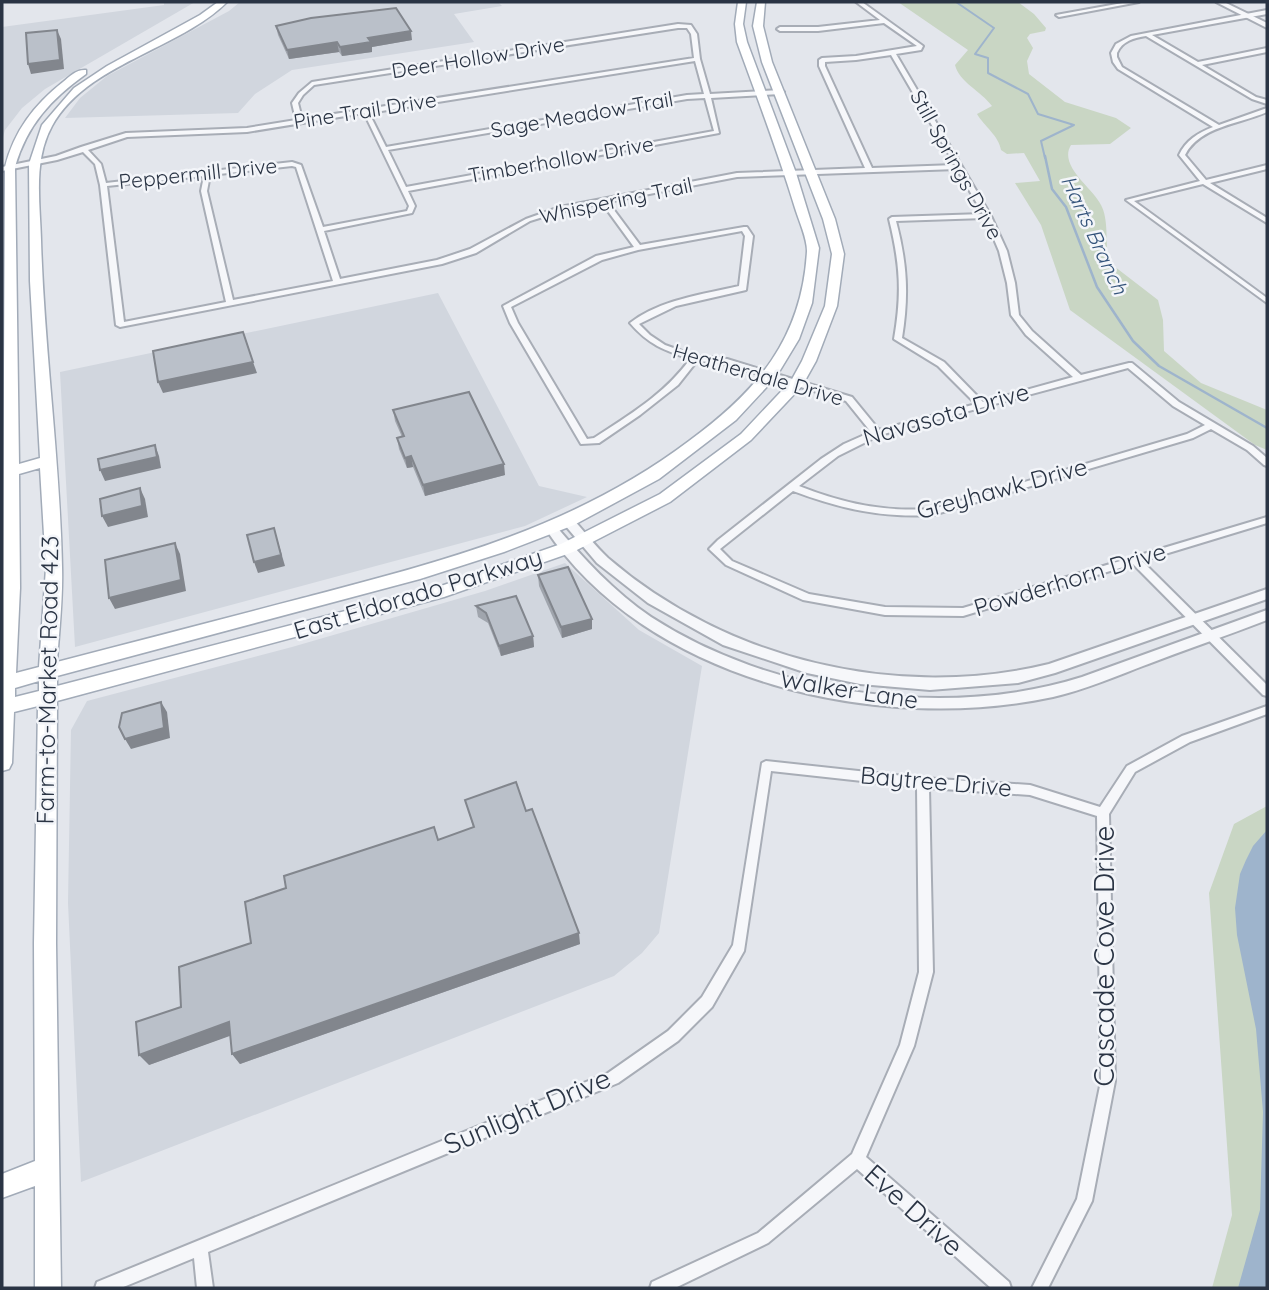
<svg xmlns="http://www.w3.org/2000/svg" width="1269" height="1290" viewBox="0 0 1269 1290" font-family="Quicksand,sans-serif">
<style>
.built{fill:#d1d6de}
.green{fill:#c9d6c4}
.water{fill:#9eb4cc}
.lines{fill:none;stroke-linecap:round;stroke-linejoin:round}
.stream-far1{stroke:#9eb4cc;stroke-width:2}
.stream{stroke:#9eb4cc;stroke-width:2.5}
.minor-casing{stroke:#a8adb6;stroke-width:4}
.tertiary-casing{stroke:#a8adb6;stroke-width:4}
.primary-casing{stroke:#a2abb8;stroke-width:3}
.minor{fill:#f6f7fa;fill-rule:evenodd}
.tertiary{fill:#f6f7fa;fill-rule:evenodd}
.primary{fill:#fff;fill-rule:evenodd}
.wall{fill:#a0a5ad}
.shaded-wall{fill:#82868d}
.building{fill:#bac0c9;stroke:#82868d;stroke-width:2}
.labels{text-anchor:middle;stroke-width:5;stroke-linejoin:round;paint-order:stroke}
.far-street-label{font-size:21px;fill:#2a3444;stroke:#f3f5f9}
.far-water-label{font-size:21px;font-style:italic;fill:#33537a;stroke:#f3f5f9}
.street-label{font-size:24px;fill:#2a3444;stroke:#f3f5f9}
.near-street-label{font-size:28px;fill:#2a3444;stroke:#f3f5f9}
</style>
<rect width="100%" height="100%" fill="#e3e6ec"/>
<g class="built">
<polygon points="164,2 195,2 45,89 22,108 5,130 2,141 2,27 164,5"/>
<polygon points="240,2 498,2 502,6 454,14 474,42 292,70 255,94 238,113 65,118 80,98 107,76 229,11"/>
<polygon points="438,293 539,486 587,497 525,526 75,647 60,372"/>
<polygon points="565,563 639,630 702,666 659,933 642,953 614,976 81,1182 68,903 71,730 87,701 292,647 485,591"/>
</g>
<g class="green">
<path d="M898,2h120l16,12 12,14 -1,3 -15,3 -3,4 6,10 -6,13 2,13 36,28 51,16 15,10 -21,16 -39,1c-13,21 22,43 30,60 9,16 3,45 9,58l48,37 5,20 1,31 37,32 66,27v40l-12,-5 -185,-135 -29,-85 -26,-42 25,-2 -16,-28 -17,1 -6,-4c-2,-14 -17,-24 -24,-36l15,-8c-11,-15 -33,-24 -37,-41l13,-15z"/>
<polygon points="1267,806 1267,1288 1212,1288 1232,1215 1209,893 1234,824"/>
</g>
<polygon class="water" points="1267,830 1267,1288 1238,1288 1260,1210 1263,1112 1256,1029 1237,935 1235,908 1240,874 1246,860 1253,846"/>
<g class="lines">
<polyline class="stream-far1" points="956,2 994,28 975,54 988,58 988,73 1028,94 1038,114 1074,125 1041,141 1045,158"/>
<polyline class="stream" points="1045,156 1052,189 1066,207 1097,287 1133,341 1159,366 1267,428"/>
<defs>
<g id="minor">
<path d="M856,2h6l61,44 -2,4 -25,4 95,162 16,35 8,32 4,32 13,16 49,44 48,-12h3l47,39 74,44 14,12v8l-3,-1 -17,-15 -36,-21 -18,9 -260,77c-51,3 -92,-6 -140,-24l-73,58 12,12 77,33 76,13 78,1 304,-91v6l-125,38 125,124v11l-4,-1 -130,-131 -170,52 -78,-1 -82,-15 -77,-35 -17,-16 9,-9 103,-81 23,-15 27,-12 -25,-31 -123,-38 -26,-2 -19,24 -38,30 -41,28 -18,1 -71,-121 -7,-17 93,-50 38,-9 -32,-44 -40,8 -32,10 -54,32 -34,11 -322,63 -4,-2 -16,-140 -5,-21 -12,-12 -26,8 -55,11v-4l54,-11 25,-9 45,-14 121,-5 49,-8 -4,-17 7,-10 13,-11 366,-58 13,1 6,9 3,25 10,35 71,-4 3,2 -3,2 -70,4 8,35 -311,58 7,15 -3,7 -88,18 16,48 97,-19 33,-11 56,-30 34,-12 177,-34 128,-5 -46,-102v-6l3,-2 34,-2 61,-10 -33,-23 -66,8h-38l-3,-2 3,-2h38l62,-7zM678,28h9l4,6 3,24 -392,61 -4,-16 5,-8 11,-10zM891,55l64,110 -83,3 -47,-102v-4l31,-2zM695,61l9,33 -17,1 -301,52 -17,-34zM705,98l9,33 -308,56 -18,-37 299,-51zM364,113l45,93 -2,5 -84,16 -22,-62 -9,-3 -186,21 -5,-19 -13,-14 39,-13 120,-5zM292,166l4,1 37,114 -100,19 -26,-109 3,-16zM957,169l26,45 -91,3 -3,2c11,45 13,74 5,120l44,27 38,38 -97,26 -27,-33 -125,-38 -31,-3 -31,-11 -15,-10 -11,-11 37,-18 70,-16 7,-54 -6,-9h-3l-104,18 -32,-43 129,-25zM204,176l-3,15 25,111 -102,20 -17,-136zM985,218l14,33 8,32 4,32 15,20 47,42 -90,25 -39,-40 -42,-24c7,-43 5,-75 -6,-117zM742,231l3,5 -6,50c-35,8 -80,14 -109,37 19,22 34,27 60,36 -25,35 -61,56 -96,79l-7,1 -69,-116 -7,-16 91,-47 36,-10zM1128,368l45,38 32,19 -18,9 -254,75c-49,3 -88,-5 -134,-23l39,-30 42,-21z"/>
<polygon points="1128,2 1139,2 1059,17 1056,15"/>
<path d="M1267,10v4l-115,21 46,27 69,-14v4l-65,13 54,32 11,3v4l-15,-5 -106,-63c-12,2 -24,5 -29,17v4l5,10 97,58 48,-17v4c-27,12 -67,14 -82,43l21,25 61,-15v4l-57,14 57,35v5l-64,-39 -69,17 133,97v5l-141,-103 74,-19 -21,-26c7,-15 19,-22 34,-28l-95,-58 -5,-7 -2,-9 5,-9 15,-8z"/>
<polygon points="1267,706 1267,714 1190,742 1135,772 1109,814 1115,1081 1092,1201 1048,1288 1032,1288 1077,1199 1101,1081 1097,816 1030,795 929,788 933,972 914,1046 866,1157 1009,1282 1011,1288 991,1288 857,1169 768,1243 675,1288 650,1288 652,1282 758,1233 852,1154 900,1045 919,972 917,787 771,771 744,951 712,1007 678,1041 618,1083 208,1252 213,1288 197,1288 194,1258 121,1288 95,1288 97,1282 608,1073 668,1031 702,997 733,945 762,763 766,761 923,778 1030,785 1100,807 1127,766 1182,736"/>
</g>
<g id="tertiary">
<polygon points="1216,2 1224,2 1267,23 1267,28"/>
<path d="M568,517l4,1c12,13 23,28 36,40 118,102 289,143 441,106l218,-75v10l-212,74 -37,10 -88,7 -70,-6 -53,-11 -84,-28 -75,-42 -51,-40 -33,-39 -2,-3z"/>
<path d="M551,524l4,1c29,34 59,67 96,92 120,78 295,103 431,60l185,-67v10c-41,16 -83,30 -124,46 -29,11 -59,24 -90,31 -172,37 -406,-14 -508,-169z"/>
</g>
<path id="primary" d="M218,2h9c-48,48 -140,61 -175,124 -19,34 -12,77 -11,114 3,109 19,218 21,327 1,32 -3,64 -5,95 81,-21 161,-42 242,-63 140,-37 272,-69 390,-158 68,-50 113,-102 118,-190 0,-13 -8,-30 -12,-43 -17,-56 -38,-111 -58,-166l-2,-18 3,-22h8l-3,22 4,18 49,131 23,75 -7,55 -13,36 -23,38 -40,43 -77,59 -85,46 -70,27 -84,27 -363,97v10l384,-100 120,-42 99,-50 81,-60 50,-53 11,-20 23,-55 7,-52 -9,-35 -61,-157 -9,-36 4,-24h8l-2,24 9,36 63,157 9,35 -7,52 -21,55 -14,25 -51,54 -81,62 -97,50 -129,45 -387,104 -1,242 5,345h-26v-102l-33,12v-24l33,-13 -1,-218 4,-237 -24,6 -2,51 -3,6 -7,2 3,-604c9,-36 29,-62 58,-85 7,-6 14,-13 23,-12v4c-35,25 -59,51 -71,93l4,297 21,-6 -10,-177 -1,-117 13,-39 32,-37 33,-22 93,-51zM40,468l6,100 -7,99 -23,6 4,-85 -1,-114zM39,681v10l-24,6v-9z"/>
</defs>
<use href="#minor" class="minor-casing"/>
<use href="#tertiary" class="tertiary-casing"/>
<use href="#primary" class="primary-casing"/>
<use href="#minor" class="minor"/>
<use href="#tertiary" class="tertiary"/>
<use href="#primary" class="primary"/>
</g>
<g class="wall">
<polygon points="276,26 412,40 372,47 372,52 342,56 339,52 289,59 278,35"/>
<polygon points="393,410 505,475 425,496 413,467 407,468 399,449 397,438 402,437 395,421"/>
<polygon points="538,575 592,619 592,629 562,638 539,586"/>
<polygon points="476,606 533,636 534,647 501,656 488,623 478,617"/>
<polygon points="465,800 526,811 580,944 240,1064 232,1054 231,1035 149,1065 181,1007 251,943 438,840 473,827"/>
</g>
<g class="shaded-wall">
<polygon points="57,30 61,39 64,69 31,74 28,64"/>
<polygon points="411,31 412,40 372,47 372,52 342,56 340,47 368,38"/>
<polygon points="337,42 339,52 289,59 287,50"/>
<polygon points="253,362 257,373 163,393 158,382"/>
<polygon points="155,445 159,456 161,468 105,481 100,470"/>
<polygon points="411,456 413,467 407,468 405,458"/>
<polygon points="504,464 505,475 425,496 423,485"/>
<polygon points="140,488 145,499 148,517 108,527 102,516"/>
<polygon points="274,528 285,566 258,573 254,562"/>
<polygon points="175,543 180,554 186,591 115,609 109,598"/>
<polygon points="592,619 592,629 562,638 561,627"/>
<polygon points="533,636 534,647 501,656 499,646"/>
<polygon points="161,702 167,712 170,738 131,749 125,739"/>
<polygon points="579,933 580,944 240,1064 232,1054"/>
<polygon points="229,1022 238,1033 149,1065 139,1055"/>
</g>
<g class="building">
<polygon points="396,8 411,31 368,38 371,42 340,47 337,42 287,50 276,26 311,18"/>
<polygon points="57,30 60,60 28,64 26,33"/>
<polygon points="243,332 253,362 158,382 153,351"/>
<polygon points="469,392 504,464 423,485 411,456 405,458 397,438 404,436 393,410"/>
<polygon points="155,445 157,457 100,470 98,459"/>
<polygon points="140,488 142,506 102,516 100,499"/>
<polygon points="274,528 281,555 254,562 247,535"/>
<polygon points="175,543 181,580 109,598 105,560"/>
<polygon points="568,567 592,619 561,627 538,575"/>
<polygon points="516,596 533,636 499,646 486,613 476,606"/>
<polygon points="161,702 164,728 125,739 119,727 122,713"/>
<polygon points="516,782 526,811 532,809 579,933 232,1054 229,1022 139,1055 136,1022 181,1007 179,967 251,943 245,902 286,888 284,876 434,827 438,840 474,827 465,800"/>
</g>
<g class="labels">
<g class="far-street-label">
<text transform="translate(478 58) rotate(-9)" y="7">Deer Hollow Drive</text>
<text transform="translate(365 111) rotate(-9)" y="7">Pine Trail Drive</text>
<text transform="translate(582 115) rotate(-10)" y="7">Sage Meadow Trail</text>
<text transform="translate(561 160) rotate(-10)" y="7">Timberhollow Drive</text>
<text transform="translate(956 165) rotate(61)" y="7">Still Springs Drive</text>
<text transform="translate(198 174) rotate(-6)" y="7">Peppermill Drive</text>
<text transform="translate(616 201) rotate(-12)" y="7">Whispering Trail</text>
<text transform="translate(758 375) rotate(16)" y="7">Heatherdale Drive</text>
</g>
<g class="far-water-label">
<text transform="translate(1094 235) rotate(65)" y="7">Harts Branch</text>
</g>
<g class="street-label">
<text transform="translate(946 415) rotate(-16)" y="8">Navasota Drive</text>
<text transform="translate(1002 489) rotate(-15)" y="8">Greyhawk Drive</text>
<text transform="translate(1070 580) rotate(-17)" y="8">Powderhorn Drive</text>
<text transform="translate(418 594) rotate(-17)" y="8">East Eldorado Parkway</text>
<text transform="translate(48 680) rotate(-89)" y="8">Farm-to-Market Road 423</text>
<text transform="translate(849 690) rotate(9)" y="8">Walker Lane</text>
<text transform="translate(936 782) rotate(5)" y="8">Baytree Drive</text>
</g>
<g class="near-street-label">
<text transform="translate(1104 956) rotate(-90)" y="10">Cascade Cove Drive</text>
<text transform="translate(527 1111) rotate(-23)" y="10">Sunlight Drive</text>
<text transform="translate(914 1210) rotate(42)" y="10">Eve Drive</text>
</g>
</g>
<rect width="1269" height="1290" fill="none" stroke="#2a3444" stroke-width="7"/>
</svg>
